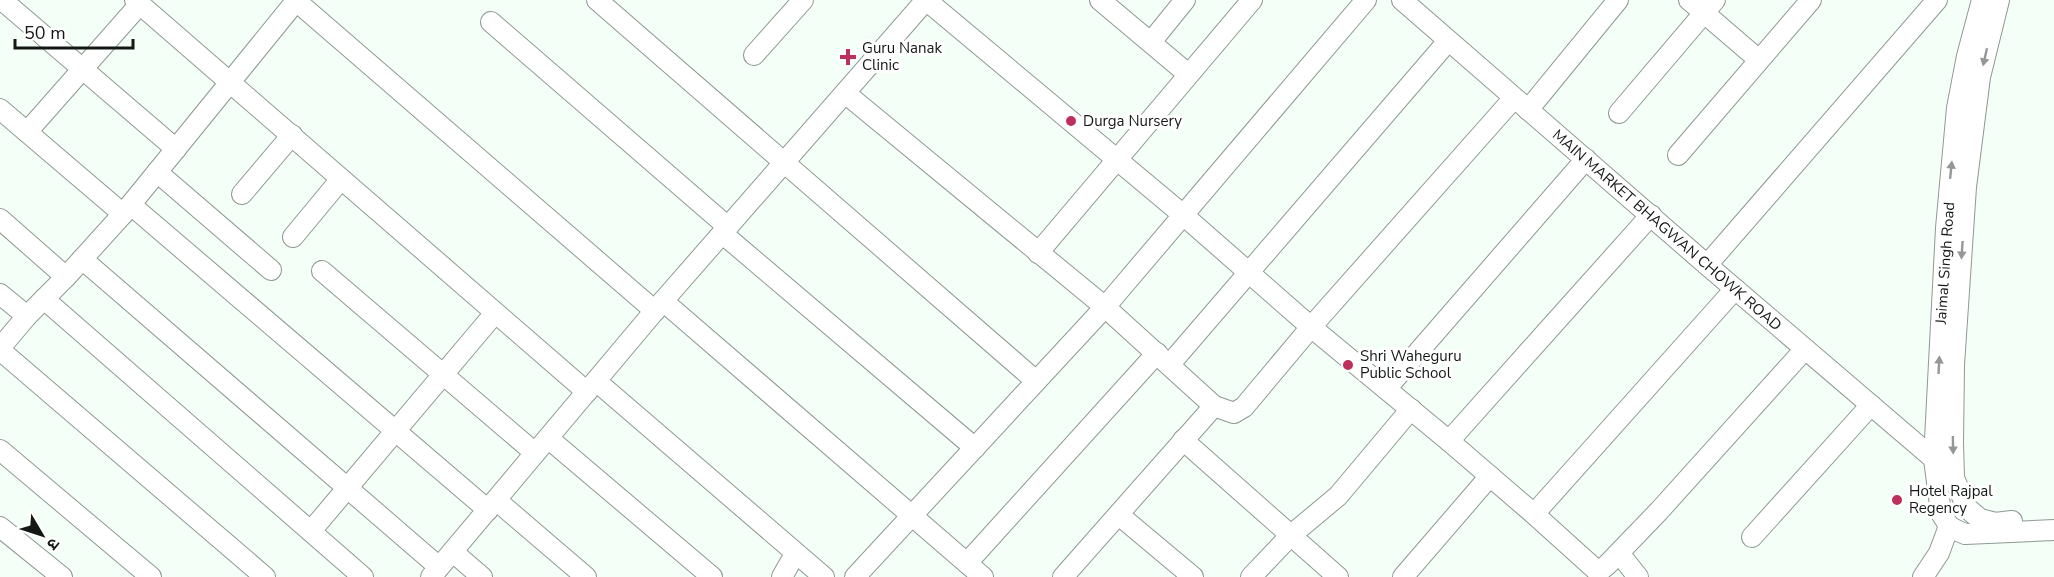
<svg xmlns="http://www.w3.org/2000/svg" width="2054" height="577" viewBox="0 0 2054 577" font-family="'Nunito Sans','Noto Sans Devanagari',sans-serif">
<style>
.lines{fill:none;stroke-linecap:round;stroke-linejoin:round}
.minor-casing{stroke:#8d9991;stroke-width:22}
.minor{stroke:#fff;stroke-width:20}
.oneway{fill:#959796}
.poi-dot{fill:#bd2f5d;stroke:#fff;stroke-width:2}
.labels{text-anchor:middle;stroke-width:6;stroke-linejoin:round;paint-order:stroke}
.poi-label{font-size:15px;fill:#141815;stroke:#fff;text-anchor:start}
.street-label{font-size:15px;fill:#141815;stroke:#fff}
</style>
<rect width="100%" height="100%" fill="#f4fff7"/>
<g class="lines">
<defs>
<g id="minor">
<polyline points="2,0 176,149"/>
<polyline points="135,0 587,392"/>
<polyline points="295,0 655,311"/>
<polyline points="597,0 1036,381"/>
<polyline points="926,0 1182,214 1311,327 1449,441 1534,514 1596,570 1601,570 1607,565 1659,511 1805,349"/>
<polyline points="1100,0 1188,74"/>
<polyline points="1402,0 1707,265 1934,459"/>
<polyline points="1689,0 1759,60"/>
<polyline points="1982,0 1967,56 1957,108 1946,228 1934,459 1941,513 1949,526 1956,530 1965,534 2054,530"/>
<polyline points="1999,0 1980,77 1966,187 1954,365 1953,442 1954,478 1967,508 1980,519 1995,523 2012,521"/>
<polyline points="491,22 728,227"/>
<polyline points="1151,42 1185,0"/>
<polyline points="754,55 803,0"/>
<polyline points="845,93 1105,307 1214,406 1063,577"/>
<polyline points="0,109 123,214"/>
<polyline points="1528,110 1618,0"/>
<polyline points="1619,113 1715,0"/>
<polyline points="27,132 140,4"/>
<polyline points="1678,155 1811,0"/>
<polyline points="157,172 271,270"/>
<polyline points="242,194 292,135"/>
<polyline points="131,205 488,510"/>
<polyline points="0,219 66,277"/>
<polyline points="723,234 975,448"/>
<polyline points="293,237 341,179"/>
<polyline points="1038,253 1252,0"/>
<polyline points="82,259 439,567"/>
<polyline points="1707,265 1937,0"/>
<polyline points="322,271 535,453"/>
<polyline points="0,294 27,316"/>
<polyline points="44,299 363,577"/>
<polyline points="663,301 983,577"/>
<polyline points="0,348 27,316 66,277 123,214 296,1"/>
<polyline points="0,350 265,577"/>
<polyline points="1170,364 1448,41"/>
<polyline points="596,381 824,577"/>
<polyline points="1386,389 1586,159"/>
<polyline points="1214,406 1234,413 1244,407 1311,327 1514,98"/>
<polyline points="548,438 712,577"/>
<polyline points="1183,440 1338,577"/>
<polyline points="1449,441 1651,215"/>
<polyline points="0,450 151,577"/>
<polyline points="496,500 586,577"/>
<polyline points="1534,514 1735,289"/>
<polyline points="1119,515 1193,577"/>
<polyline points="0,527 62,577"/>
<polyline points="311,531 495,313"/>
<polyline points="1752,537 1871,405"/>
<polyline points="453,552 482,577"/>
<polyline points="1619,553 1638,577"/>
<polyline points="967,563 1157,353"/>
<polyline points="431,577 663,301 926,0"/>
<polyline points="782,577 795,554"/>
<polyline points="855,577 1105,307 1366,0"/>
<polyline points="1251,577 1290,536 1338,496 1411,409"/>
<polyline points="1403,577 1490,476"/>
<polyline points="1923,577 1939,553 1949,526"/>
</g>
</defs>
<use href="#minor" class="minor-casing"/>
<use href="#minor" class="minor"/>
</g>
<defs><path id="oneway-solid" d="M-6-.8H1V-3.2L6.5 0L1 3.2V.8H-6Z" transform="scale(1.5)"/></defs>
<g class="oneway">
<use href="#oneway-solid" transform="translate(1985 57) rotate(103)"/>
<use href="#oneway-solid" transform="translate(1951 170) rotate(-84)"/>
<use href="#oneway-solid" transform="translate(1962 250) rotate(94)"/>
<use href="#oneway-solid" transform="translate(1939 365) rotate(-87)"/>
<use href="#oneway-solid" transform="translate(1953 445) rotate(89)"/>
</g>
<g class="poi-dot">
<path d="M845 48h6v6h6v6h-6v6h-6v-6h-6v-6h6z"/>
<circle cx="1071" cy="121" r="6"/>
<circle cx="1348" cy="365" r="6"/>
<circle cx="1897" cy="500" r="6"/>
</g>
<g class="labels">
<g class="poi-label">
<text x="862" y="53">Guru Nanak<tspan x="862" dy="17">Clinic</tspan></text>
<text x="1083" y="126">Durga Nursery</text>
<text x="1360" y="361">Shri Waheguru<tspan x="1360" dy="17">Public School</tspan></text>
<text x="1909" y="496">Hotel Rajpal<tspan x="1909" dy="17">Regency</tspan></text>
</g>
<g class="street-label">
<text transform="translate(1667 230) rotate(41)" y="5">MAIN MARKET BHAGWAN CHOWK ROAD</text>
<text transform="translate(1945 263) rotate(-86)" y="5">Jaimal Singh Road</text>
</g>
</g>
<g transform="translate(42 535) rotate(129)" stroke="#ffffff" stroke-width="4.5" paint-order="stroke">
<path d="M0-4.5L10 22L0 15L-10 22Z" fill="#141815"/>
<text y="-9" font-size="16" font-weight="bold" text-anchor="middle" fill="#141815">उ</text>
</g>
<path d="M15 39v9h118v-9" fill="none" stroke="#141815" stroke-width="3"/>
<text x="24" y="39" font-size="18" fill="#141815" stroke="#ffffff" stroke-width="4.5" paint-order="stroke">50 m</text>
</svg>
